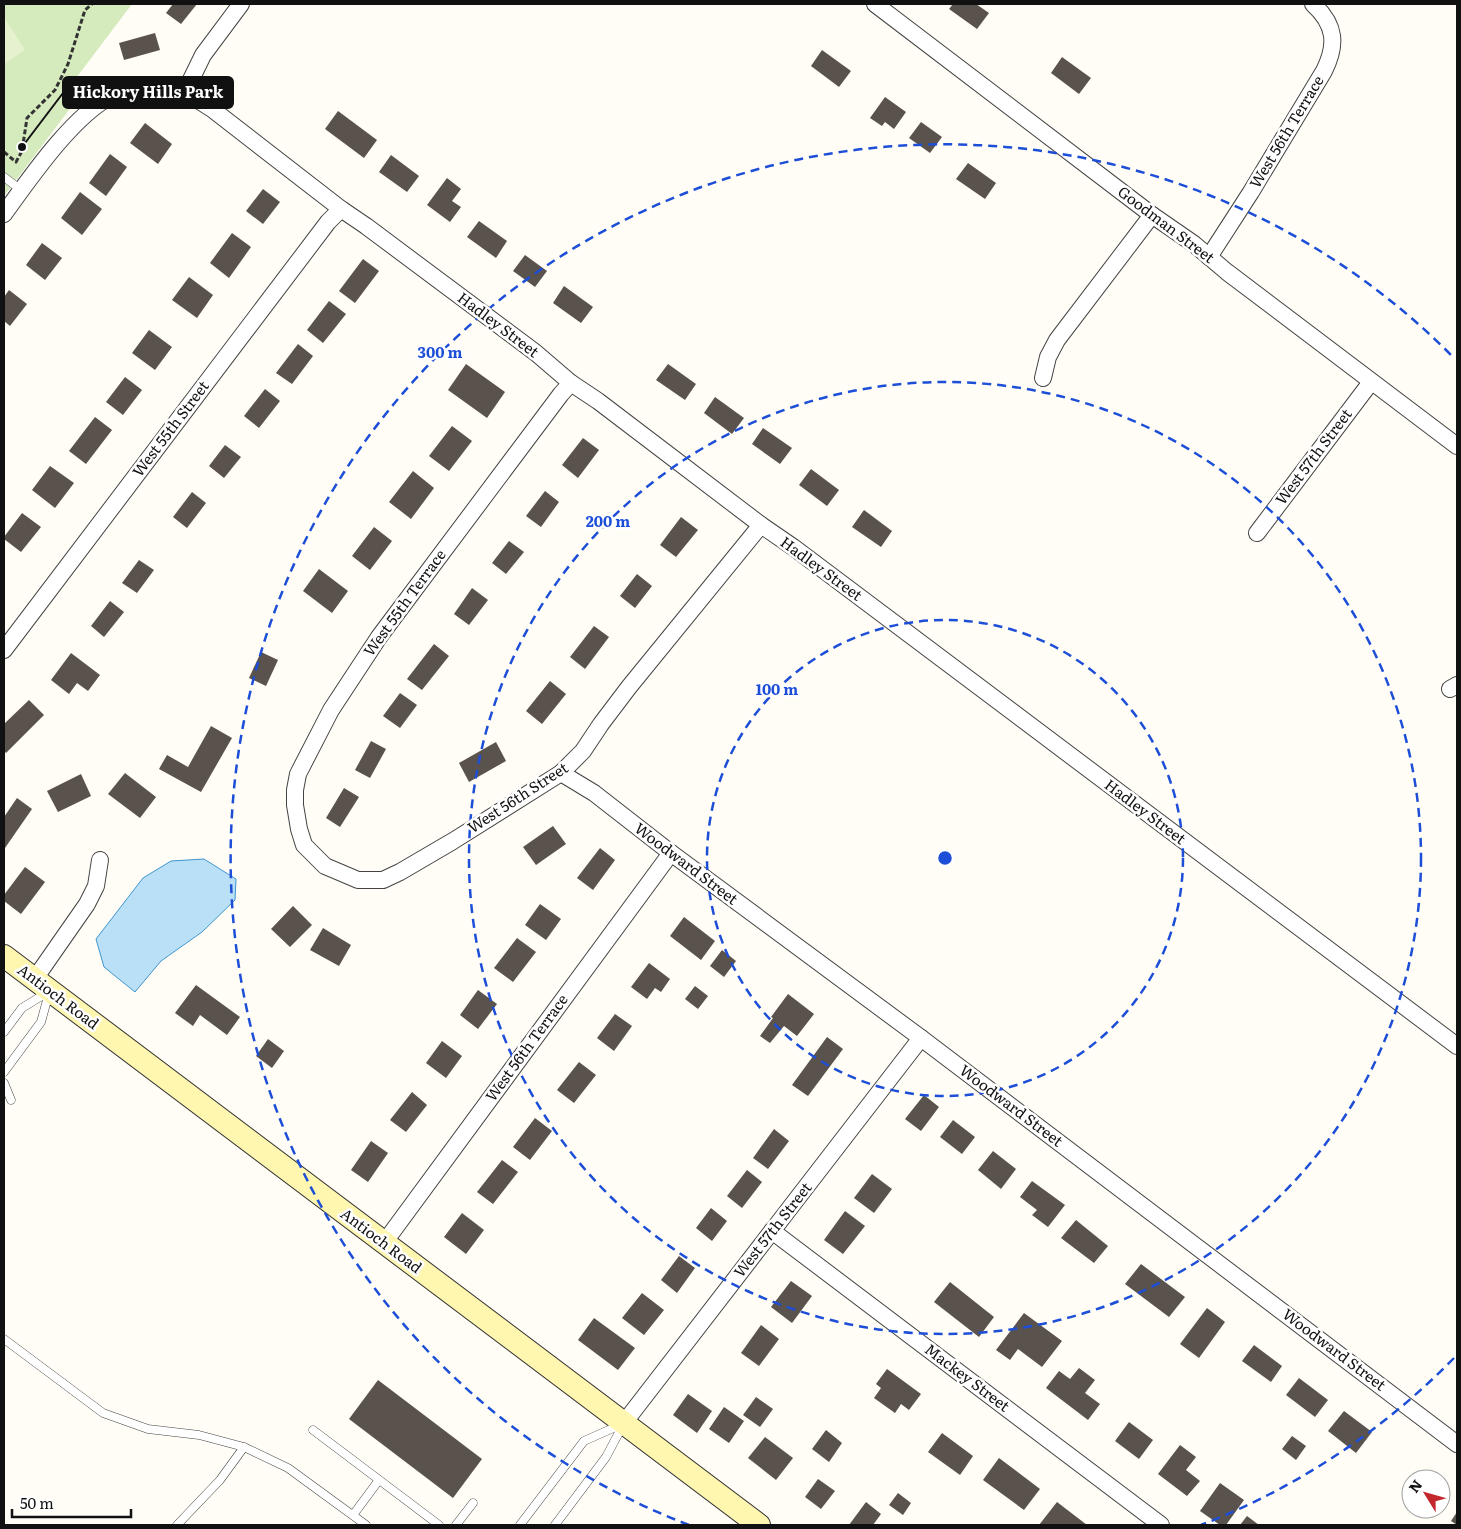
<svg xmlns="http://www.w3.org/2000/svg" width="1461" height="1529" viewBox="0 0 1461 1529" font-family="Literata,serif">
<style>
.green{fill:#d5ebbd}
.pitch{fill:#e6f2cf}
.water{fill:#b9e0f7;stroke:#3f96cf}
.building{fill:#5a524d}
.lines{fill:none;stroke-linecap:round;stroke-linejoin:round}
.service-casing{stroke:#444;stroke-width:9}
.minor-casing{stroke:#444;stroke-width:18}
.secondary-casing{stroke:#333;stroke-width:24}
.path{stroke:#333;stroke-width:3;stroke-dasharray:5 2.5;stroke-linecap:butt}
.service{stroke:#fff;stroke-width:8}
.minor{stroke:#fff;stroke-width:16}
.secondary{stroke:#fff6b0;stroke-width:22}
.ring{fill:none;stroke:#1d4ed8;stroke-width:2.5;stroke-dasharray:9 6}
.labels{text-anchor:middle;stroke-width:5;stroke-linejoin:round;paint-order:stroke}
.street-label{font-size:15px;fill:#111;stroke:#fff}
.centre{fill:#1d4ed8;stroke:#fff;stroke-width:2.5}
.ring-label{font-size:15px;text-anchor:middle;font-weight:bold;fill:#1d4ed8;stroke:#fff;stroke-width:5;stroke-linejoin:round;paint-order:stroke}
.leader{fill:none;stroke:#111;stroke-width:2}
.callout-dot{fill:#111;stroke:#fff;stroke-width:2}
.callout{fill:#111;stroke:#111;stroke-width:2}
.callout-label{font-size:16px;text-anchor:middle;font-weight:bold;fill:#fff}
</style>
<rect width="100%" height="100%" fill="#fffdf5"/>
<polygon class="green" points="4,4 132,4 70,86 78,98 4,196"/>
<polygon class="pitch" points="4,17 25,50 4,64"/>
<polygon class="water" points="204,859 236,879 235,900 202,932 161,961 135,992 104,967 96,939 143,878 171,861"/>
<g class="building">
<polygon points="173,4 197,4 181,24 166,13"/>
<polygon points="953,4 976,4 989,13 977,29 949,9"/>
<polygon points="155,33 160,50 124,60 119,43"/>
<polygon points="822,50 851,71 839,87 811,66"/>
<polygon points="1062,57 1091,78 1079,94 1051,73"/>
<polygon points="885,97 906,112 894,129 885,122 882,126 870,118"/>
<polygon points="338,111 377,140 364,158 325,129"/>
<polygon points="921,122 942,137 930,153 909,138"/>
<polygon points="145,123 172,144 158,164 130,143"/>
<polygon points="110,154 127,167 106,196 89,183"/>
<polygon points="391,155 419,176 407,192 379,172"/>
<polygon points="968,163 996,183 985,199 956,179"/>
<polygon points="447,178 461,189 452,201 461,207 450,222 427,205"/>
<polygon points="263,189 280,202 263,224 246,211"/>
<polygon points="80,192 102,209 82,235 61,218"/>
<polygon points="479,221 507,241 496,258 467,237"/>
<polygon points="232,233 251,247 229,278 210,263"/>
<polygon points="42,243 62,258 45,280 26,265"/>
<polygon points="525,255 547,271 535,287 513,271"/>
<polygon points="363,259 379,271 355,303 339,291"/>
<polygon points="189,277 213,295 197,318 172,300"/>
<polygon points="564,286 593,307 581,323 553,303"/>
<polygon points="9,290 27,304 10,326 4,321 4,297"/>
<polygon points="329,301 346,314 323,343 307,330"/>
<polygon points="149,330 172,347 155,370 132,353"/>
<polygon points="298,344 313,356 292,384 276,373"/>
<polygon points="466,364 505,392 487,418 448,390"/>
<polygon points="668,364 696,384 685,400 656,380"/>
<polygon points="125,377 142,390 123,415 106,402"/>
<polygon points="265,389 280,401 259,428 244,416"/>
<polygon points="715,397 744,418 732,434 704,413"/>
<polygon points="95,417 112,430 86,464 69,451"/>
<polygon points="452,426 472,441 449,471 429,456"/>
<polygon points="763,428 792,448 780,464 752,444"/>
<polygon points="583,438 599,450 578,478 562,465"/>
<polygon points="225,445 241,457 224,478 209,466"/>
<polygon points="50,466 74,483 55,508 32,490"/>
<polygon points="811,469 839,490 827,506 799,485"/>
<polygon points="413,471 434,488 411,519 389,502"/>
<polygon points="545,491 559,502 541,527 526,516"/>
<polygon points="192,492 206,503 187,528 173,517"/>
<polygon points="864,510 892,531 881,547 852,527"/>
<polygon points="22,513 41,527 21,552 4,539 4,537"/>
<polygon points="681,517 698,530 676,557 660,545"/>
<polygon points="374,527 392,541 370,570 352,556"/>
<polygon points="509,541 524,552 506,574 492,563"/>
<polygon points="139,560 154,570 137,593 122,583"/>
<polygon points="319,569 348,591 332,613 303,591"/>
<polygon points="637,574 652,586 635,608 620,596"/>
<polygon points="472,588 488,600 469,625 454,614"/>
<polygon points="110,601 124,612 104,637 91,626"/>
<polygon points="594,626 609,637 585,669 570,657"/>
<polygon points="434,644 449,656 422,690 407,679"/>
<polygon points="261,652 278,660 266,686 249,678"/>
<polygon points="71,653 100,675 88,691 77,683 69,694 51,680"/>
<polygon points="550,681 566,694 542,724 526,711"/>
<polygon points="400,693 417,705 400,728 383,716"/>
<polygon points="29,700 44,715 6,753 4,751 4,724"/>
<polygon points="211,726 232,738 201,792 159,769 167,755 188,767"/>
<polygon points="371,741 386,749 370,778 355,770"/>
<polygon points="496,742 506,761 469,782 459,763"/>
<polygon points="125,773 156,797 140,818 108,794"/>
<polygon points="81,774 91,796 58,812 47,791"/>
<polygon points="344,788 359,797 340,827 326,818"/>
<polygon points="17,798 32,809 5,848 4,847 4,817"/>
<polygon points="553,826 566,844 536,865 523,847"/>
<polygon points="600,848 615,860 593,890 577,878"/>
<polygon points="25,867 45,882 21,914 4,901 4,895"/>
<polygon points="540,904 561,919 546,940 525,925"/>
<polygon points="293,906 312,925 290,947 271,929"/>
<polygon points="684,917 715,941 701,960 670,936"/>
<polygon points="323,928 351,945 339,966 310,950"/>
<polygon points="517,938 536,952 513,982 494,968"/>
<polygon points="722,950 736,961 724,977 710,966"/>
<polygon points="649,963 670,979 661,992 655,988 647,999 631,987"/>
<polygon points="196,985 240,1017 227,1035 200,1015 193,1026 175,1013"/>
<polygon points="695,986 708,996 698,1009 685,999"/>
<polygon points="478,990 497,1004 478,1029 460,1015"/>
<polygon points="788,994 814,1014 797,1036 784,1026 770,1043 760,1036 773,1018 771,1017"/>
<polygon points="615,1014 632,1026 614,1051 597,1038"/>
<polygon points="827,1037 843,1049 808,1096 792,1085"/>
<polygon points="268,1039 284,1051 272,1068 256,1056"/>
<polygon points="442,1041 462,1056 446,1078 426,1063"/>
<polygon points="579,1062 596,1075 574,1103 557,1090"/>
<polygon points="412,1092 427,1105 406,1132 390,1120"/>
<polygon points="924,1095 939,1107 921,1131 905,1119"/>
<polygon points="535,1118 552,1131 530,1160 513,1147"/>
<polygon points="953,1120 975,1137 962,1154 940,1137"/>
<polygon points="774,1129 789,1141 768,1169 753,1158"/>
<polygon points="371,1141 388,1153 368,1182 351,1170"/>
<polygon points="993,1151 1016,1169 1001,1189 978,1170"/>
<polygon points="502,1160 518,1172 493,1204 477,1192"/>
<polygon points="747,1170 762,1182 742,1208 727,1196"/>
<polygon points="872,1174 892,1189 874,1213 854,1198"/>
<polygon points="1032,1181 1065,1205 1048,1227 1032,1215 1037,1210 1020,1197"/>
<polygon points="711,1208 727,1221 712,1241 696,1228"/>
<polygon points="845,1211 865,1226 843,1254 824,1240"/>
<polygon points="462,1213 484,1230 466,1254 444,1237"/>
<polygon points="1076,1220 1108,1246 1094,1263 1061,1238"/>
<polygon points="679,1256 695,1268 677,1293 661,1280"/>
<polygon points="1141,1264 1185,1297 1169,1317 1125,1284"/>
<polygon points="791,1281 812,1296 792,1323 771,1307"/>
<polygon points="950,1282 994,1317 979,1337 934,1302"/>
<polygon points="642,1293 664,1310 644,1335 622,1318"/>
<polygon points="1207,1308 1225,1322 1199,1358 1180,1344"/>
<polygon points="1024,1313 1062,1341 1042,1367 1018,1349 1010,1360 996,1350"/>
<polygon points="594,1318 635,1348 618,1370 578,1340"/>
<polygon points="761,1325 779,1339 759,1366 741,1353"/>
<polygon points="1254,1345 1282,1366 1271,1382 1242,1361"/>
<polygon points="1079,1368 1095,1380 1085,1393 1100,1404 1088,1420 1046,1388 1059,1371 1070,1379"/>
<polygon points="887,1369 921,1394 909,1410 901,1404 895,1413 874,1398 881,1388 876,1384"/>
<polygon points="1299,1378 1328,1400 1315,1417 1286,1395"/>
<polygon points="378,1380 482,1459 453,1498 349,1419"/>
<polygon points="688,1394 712,1411 697,1433 673,1415"/>
<polygon points="756,1397 773,1409 760,1427 743,1415"/>
<polygon points="724,1407 744,1421 729,1443 709,1429"/>
<polygon points="1344,1411 1372,1432 1356,1453 1328,1431"/>
<polygon points="1129,1422 1153,1440 1139,1459 1115,1441"/>
<polygon points="826,1430 842,1443 829,1462 812,1449"/>
<polygon points="942,1433 973,1456 960,1475 928,1452"/>
<polygon points="1292,1436 1306,1446 1296,1460 1282,1449"/>
<polygon points="765,1437 793,1458 776,1480 748,1458"/>
<polygon points="1180,1445 1196,1457 1186,1470 1200,1481 1187,1496 1158,1474"/>
<polygon points="999,1458 1040,1489 1024,1510 983,1480"/>
<polygon points="1420,1472 1430,1479 1414,1479"/>
<polygon points="818,1479 835,1491 821,1509 805,1497"/>
<polygon points="1220,1483 1244,1500 1226,1525 1220,1525 1200,1511"/>
<polygon points="898,1493 911,1503 903,1515 889,1505"/>
<polygon points="866,1502 881,1514 873,1525 849,1525"/>
<polygon points="1057,1502 1087,1525 1039,1525"/>
<polygon points="1457,1512 1457,1525 1451,1521"/>
<polygon points="1247,1516 1259,1525 1240,1525"/>
</g>
<g class="lines">
<defs>
<g id="service">
<polyline points="4,177 21,190"/>
<polyline points="4,1032 22,1008 48,992"/>
<polyline points="4,1072 41,1022 49,993"/>
<polyline points="4,1083 11,1100"/>
<polyline points="4,1339 103,1413 148,1429 199,1435 244,1447 288,1468 366,1525"/>
<polyline points="313,1430 439,1525"/>
<polyline points="353,1515 379,1480"/>
<polyline points="177,1525 220,1480 244,1447"/>
<polyline points="456,1525 473,1503"/>
<polyline points="520,1525 584,1441 620,1425"/>
<polyline points="555,1525 606,1457 623,1425"/>
</g>
<g id="minor">
<polyline points="875,4 1152,215 1194,244 1227,272 1457,446"/>
<polyline points="185,92 212,109 341,209 366,226 536,353 571,383 598,401 761,525 793,547 1457,1046"/>
<path d="M4,214c26,-36 69,-99 109,-119 21,-10 50,-6 72,-3l18,-37 38,-51"/>
<path d="M1209,257l42,-65 73,-121c13,-26 12,-46 -11,-67"/>
<polyline points="1043,378 1048,357 1057,340 1152,215"/>
<polyline points="571,383 561,394 379,637 331,710 298,774 295,790 295,805 299,829 304,845 325,866 358,880 383,880 400,872 453,841 561,773 583,751 601,724 629,687 761,525"/>
<polyline points="1257,533 1371,382"/>
<polyline points="4,650 328,222 341,209"/>
<polyline points="1450,689 1457,685"/>
<polyline points="561,773 594,793 671,853 921,1038 1457,1444"/>
<polyline points="34,980 87,904 96,886 100,860"/>
<polyline points="772,1231 1161,1525"/>
<polyline points="384,1243 671,853"/>
<polyline points="624,1423 921,1038"/>
</g>
<polyline id="secondary" points="4,956 759,1525"/>
</defs>
<use href="#service" class="service-casing"/>
<use href="#minor" class="minor-casing"/>
<use href="#secondary" class="secondary-casing"/>
<polyline class="path" points="4,152 16,162 22,151 27,118 55,90 68,64 85,10 92,4"/>
<use href="#service" class="service"/>
<use href="#minor" class="minor"/>
<use href="#secondary" class="secondary"/>
</g>
<g class="ring">
<circle cx="945" cy="858" r="238"/>
<circle cx="945" cy="858" r="476"/>
<path d="M1454 1358A714 714 0 0 1 1201 1525M689 1525A714 714 0 1 1 1454 358"/>
</g>
<g class="labels">
<g class="street-label">
<text transform="translate(1287 132) rotate(-59)" y="5">West 56th Terrace</text>
<text transform="translate(1166 225) rotate(37)" y="5">Goodman Street</text>
<text transform="translate(498 325) rotate(37)" y="5">Hadley Street</text>
<text transform="translate(171 429) rotate(-53)" y="5">West 55th Street</text>
<text transform="translate(1314 457) rotate(-53)" y="5">West 57th Street</text>
<text transform="translate(821 569) rotate(36)" y="5">Hadley Street</text>
<text transform="translate(405 603) rotate(-54)" y="5">West 55th Terrace</text>
<text transform="translate(518 798) rotate(-33)" y="5">West 56th Street</text>
<text transform="translate(1145 812) rotate(37)" y="5">Hadley Street</text>
<text transform="translate(686 864) rotate(37)" y="5">Woodward Street</text>
<text transform="translate(58 997) rotate(37)" y="5">Antioch Road</text>
<text transform="translate(527 1048) rotate(-54)" y="5">West 56th Terrace</text>
<text transform="translate(1011 1106) rotate(37)" y="5">Woodward Street</text>
<text transform="translate(773 1230) rotate(-52)" y="5">West 57th Street</text>
<text transform="translate(381 1241) rotate(37)" y="5">Antioch Road</text>
<text transform="translate(1334 1350) rotate(37)" y="5">Woodward Street</text>
<text transform="translate(967 1378) rotate(37)" y="5">Mackey Street</text>
</g>
</g>
<circle cx="945" cy="858" r="8" class="centre"/>
<g class="ring-label">
<text x="440" y="358">300 m</text>
<text x="608" y="527">200 m</text>
<text x="777" y="695">100 m</text>
</g>
<path class="leader" d="M22 147L63 93"/>
<circle class="callout-dot" cx="22" cy="147" r="5"/>
<rect class="callout" x="63" y="77" width="170" height="31" rx="5"/>
<g class="callout-label">
<text x="148" y="98">Hickory Hills Park</text>
</g>
<rect width="1461" height="1529" fill="none" stroke="#111111" stroke-width="10"/>
<g transform="translate(1426 1494) rotate(307)"><circle r="24" fill="#ffffff" stroke="#a0a0a0"/>
<path d="M0-4L9 19L0 12L-9 19Z" fill="#c4262e"/>
<text y="-8" font-size="14" font-weight="bold" text-anchor="middle" fill="#111111">N</text>
</g>
<path d="M12 1509v8h119v-8" fill="none" stroke="#111111" stroke-width="2.5"/>
<text x="20" y="1509" font-size="15" fill="#111111" stroke="#ffffff" stroke-width="4" paint-order="stroke">50 m</text>
</svg>
